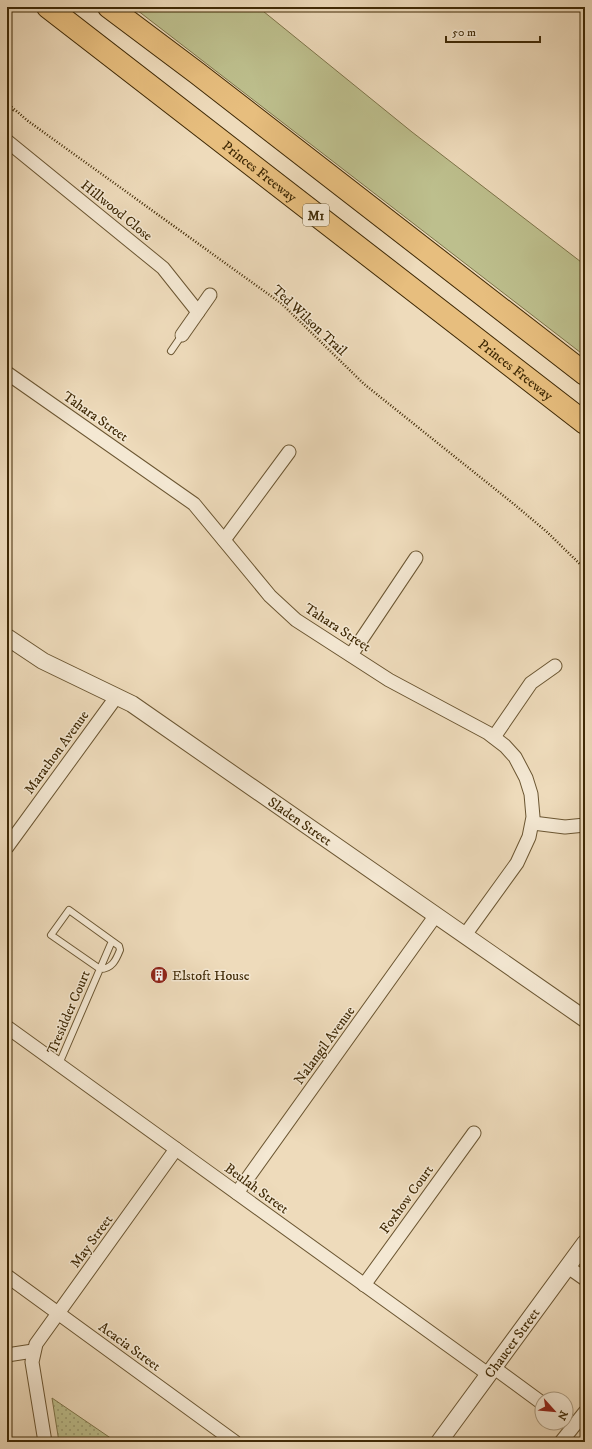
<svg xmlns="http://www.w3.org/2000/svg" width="592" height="1449" viewBox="0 0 592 1449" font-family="'IM FELL DW Pica',serif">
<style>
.grass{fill:#bdbf8d;stroke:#7e7449}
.park{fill:url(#park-dots);stroke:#7e7449}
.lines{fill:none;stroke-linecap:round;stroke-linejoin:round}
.service-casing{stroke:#6b5632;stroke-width:8}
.minor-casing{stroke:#6b5632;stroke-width:15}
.tertiary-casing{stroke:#6b5632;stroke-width:18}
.motorway-casing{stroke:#3f2905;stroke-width:24}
.path{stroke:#3f2905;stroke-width:2.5;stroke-dasharray:1 2;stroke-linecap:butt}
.service{stroke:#f4e8d3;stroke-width:6}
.minor{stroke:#f4e8d3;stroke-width:13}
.tertiary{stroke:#f4e8d3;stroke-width:16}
.motorway{stroke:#e7be7e;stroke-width:22}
.labels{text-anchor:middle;stroke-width:3;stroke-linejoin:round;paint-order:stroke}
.shield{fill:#f4e8d3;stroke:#756243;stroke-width:1}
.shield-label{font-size:13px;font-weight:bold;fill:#3f2905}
.street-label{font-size:14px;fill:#3f2905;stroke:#f4e8d3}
.poi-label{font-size:14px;fill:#3f2905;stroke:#f4e8d3;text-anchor:start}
</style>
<defs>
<pattern id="park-dots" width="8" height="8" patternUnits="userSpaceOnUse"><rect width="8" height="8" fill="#bdbf8d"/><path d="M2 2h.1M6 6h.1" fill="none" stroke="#9b9b71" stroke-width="1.8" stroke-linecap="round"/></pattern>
</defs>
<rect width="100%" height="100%" fill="#eedbbb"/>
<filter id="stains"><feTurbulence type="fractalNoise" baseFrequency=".005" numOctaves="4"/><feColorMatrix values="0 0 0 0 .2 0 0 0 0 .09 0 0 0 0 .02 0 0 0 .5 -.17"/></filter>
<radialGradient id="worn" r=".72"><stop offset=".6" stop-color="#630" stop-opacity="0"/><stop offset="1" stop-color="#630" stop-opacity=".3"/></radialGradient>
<polygon class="grass" points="133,7 258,7 412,132 585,265 585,356"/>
<polygon class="park" points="52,1398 112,1439 114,1442 59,1442"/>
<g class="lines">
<defs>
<g id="service">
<polyline points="171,351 182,335"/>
<path d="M59,1064l53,-123 -43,-31 -18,25 49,34c12,0 16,-9 20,-19l-1,-4 -7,-5"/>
</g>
<g id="minor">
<polyline points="7,141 163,268 198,312"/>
<polyline points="182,335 210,295"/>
<polyline points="7,373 194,504 270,596 296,620 389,680 488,733 505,746 515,757 526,778 531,794 533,817 529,837 517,863 465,935"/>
<polyline points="224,540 289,452"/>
<polyline points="351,655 416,558"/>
<polyline points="494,737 531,683 555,666"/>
<polyline points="533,823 565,827 585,825"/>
<polyline points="7,847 117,696"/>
<polyline points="7,1027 488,1374"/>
<polyline points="237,1193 436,915"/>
<polyline points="568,1267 585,1279"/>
<polyline points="7,1276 235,1442"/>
<polyline points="364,1285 474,1133"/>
<polyline points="7,1355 33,1351"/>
<polyline points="493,1367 542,1403"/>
<polyline points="45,1442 32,1362 36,1344 176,1149"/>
<polyline points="561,1442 585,1412"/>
</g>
<g id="tertiary">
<path id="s1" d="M7,637l36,24 89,43 453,315"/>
<path id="s2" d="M439,1442l146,-199"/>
</g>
<g id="motorway">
<path id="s3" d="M48,7l537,416"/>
<polyline points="109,7 197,73 585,374"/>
</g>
</defs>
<use href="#service" class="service-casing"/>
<use href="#minor" class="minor-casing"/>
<use href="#tertiary" class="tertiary-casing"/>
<use href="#motorway" class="motorway-casing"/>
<g class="path">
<polyline points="7,103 28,121 282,304 364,384 515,505 547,532 585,569"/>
<polyline points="7,118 13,110"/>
</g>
<use href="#service" class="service"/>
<use href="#minor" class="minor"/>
<use href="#tertiary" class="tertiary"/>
<use href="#motorway" class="motorway"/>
</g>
<defs>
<symbol id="building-disc" viewBox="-11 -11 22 22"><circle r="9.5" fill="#8f2418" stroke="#f4e8d3"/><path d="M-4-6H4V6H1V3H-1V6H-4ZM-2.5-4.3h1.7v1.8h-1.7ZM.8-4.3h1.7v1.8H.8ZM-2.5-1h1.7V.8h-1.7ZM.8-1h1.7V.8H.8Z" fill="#fff"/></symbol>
</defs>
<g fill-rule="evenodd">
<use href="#building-disc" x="149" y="965" width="20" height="20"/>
</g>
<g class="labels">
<rect class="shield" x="303" y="204" width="26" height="22" rx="3"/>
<g class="shield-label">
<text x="316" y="220">M1</text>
</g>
<g class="street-label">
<text dy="5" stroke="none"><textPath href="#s3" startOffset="268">Princes Freeway</textPath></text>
<text transform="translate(117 210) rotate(39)" y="5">Hillwood Close</text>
<text transform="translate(310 320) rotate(43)" y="5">Ted Wilson Trail</text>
<text dy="5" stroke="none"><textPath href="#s3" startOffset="592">Princes Freeway</textPath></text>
<text transform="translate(96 416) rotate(35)" y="5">Tahara Street</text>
<text transform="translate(338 627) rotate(33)" y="5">Tahara Street</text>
<text transform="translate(56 752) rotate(-54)" y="5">Marathon Avenue</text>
<text dy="5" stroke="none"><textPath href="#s1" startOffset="347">Sladen Street</textPath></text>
<text transform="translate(68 1012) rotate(-67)" y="5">Tresidder Court</text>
<text transform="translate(324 1045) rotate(-54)" y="5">Nalangil Avenue</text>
<text transform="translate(257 1188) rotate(36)" y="5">Beulah Street</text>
<text transform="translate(406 1199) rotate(-54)" y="5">Foxhow Court</text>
<text transform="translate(91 1241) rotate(-54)" y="5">May Street</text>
<text dy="5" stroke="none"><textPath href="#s2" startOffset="123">Chaucer Street</textPath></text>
<text transform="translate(130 1346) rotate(36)" y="5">Acacia Street</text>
</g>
<g class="poi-label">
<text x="172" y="980">Elstoft House</text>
</g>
</g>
<rect width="592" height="1449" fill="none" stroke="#eedbbb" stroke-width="24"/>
<rect x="8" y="8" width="576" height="1433" fill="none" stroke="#3f2905" stroke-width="2"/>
<rect x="12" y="12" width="568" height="1425" fill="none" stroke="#3f2905"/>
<g transform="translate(554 1411) rotate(117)"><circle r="19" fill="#f4e8d3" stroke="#ac9c81"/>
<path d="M0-3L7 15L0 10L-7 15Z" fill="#8f2418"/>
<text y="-6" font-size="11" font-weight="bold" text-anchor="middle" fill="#3f2905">N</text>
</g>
<path d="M446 36v6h94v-6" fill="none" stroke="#3f2905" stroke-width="2"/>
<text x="452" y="36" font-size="12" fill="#3f2905" stroke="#f4e8d3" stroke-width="3" paint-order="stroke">50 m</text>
<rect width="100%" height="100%" filter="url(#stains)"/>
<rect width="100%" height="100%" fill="url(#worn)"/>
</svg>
